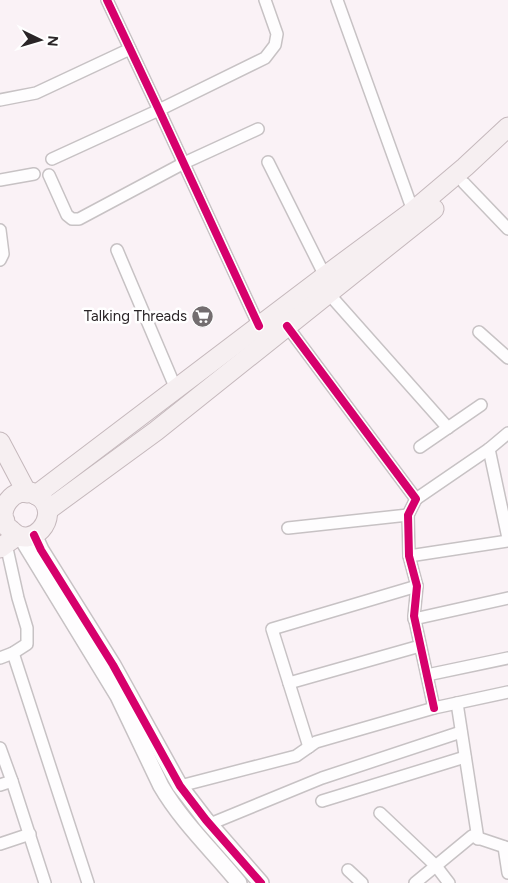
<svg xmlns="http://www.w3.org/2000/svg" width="508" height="883" viewBox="0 0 508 883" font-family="Figtree,sans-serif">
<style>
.building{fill:url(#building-back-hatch)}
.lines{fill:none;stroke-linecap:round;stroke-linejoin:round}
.minor-casing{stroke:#c7c2c4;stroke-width:14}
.tertiary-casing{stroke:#c7c2c4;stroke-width:18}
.primary-casing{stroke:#c5b8bc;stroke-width:21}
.minor{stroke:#fefdfe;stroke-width:11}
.tertiary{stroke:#fefdfe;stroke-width:15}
.primary{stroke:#f6eff1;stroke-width:19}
.cycleway-casing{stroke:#fff;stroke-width:11}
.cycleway{stroke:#d6006c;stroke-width:8}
.labels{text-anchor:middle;stroke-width:5;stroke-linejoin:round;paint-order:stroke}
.poi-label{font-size:15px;fill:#2a2527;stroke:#fff;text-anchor:end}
</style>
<defs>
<pattern id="building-back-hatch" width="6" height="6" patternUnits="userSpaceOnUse" patternTransform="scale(1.25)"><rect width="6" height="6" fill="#ded9dd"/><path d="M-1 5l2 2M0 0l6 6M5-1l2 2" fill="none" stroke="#bfbabe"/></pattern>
</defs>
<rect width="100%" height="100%" fill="#faf2f6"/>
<polygon class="building" points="209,307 212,317 198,325 193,313"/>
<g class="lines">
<defs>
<g id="minor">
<polyline points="107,0 159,110 259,326"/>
<polyline points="337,0 413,211"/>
<polyline points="0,100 36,93 130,49"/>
<polyline points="52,159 159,110 265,58 275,45 277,34 265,0"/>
<polyline points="268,162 325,276"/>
<polyline points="49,175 67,215 72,219 79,219 184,163 258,129"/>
<polyline points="0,180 34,174"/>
<polyline points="464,183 508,229"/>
<polyline points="0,230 3,254 0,260"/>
<polyline points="117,250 176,389"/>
<polyline points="329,294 448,428"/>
<polyline points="287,326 416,499 408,515 409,556 417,586 414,616 434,708"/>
<polyline points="479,332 508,358"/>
<polyline points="420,447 481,405"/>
<polyline points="489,449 508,538"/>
<polyline points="416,499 489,449 508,433"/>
<polyline points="288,528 408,515"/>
<polyline points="409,556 508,541"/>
<polyline points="414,619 508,598"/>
<polyline points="13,653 88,883"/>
<polyline points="0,658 13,653 27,644 27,628 18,598 6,544"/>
<polyline points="427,675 508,658"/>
<polyline points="289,683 420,646"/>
<polyline points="457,703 478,839"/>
<polyline points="309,747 272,629 417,586"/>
<polyline points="0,748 12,781 45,883"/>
<polyline points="0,785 12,781"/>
<polyline points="180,786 296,756 316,742 434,708 508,692"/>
<polyline points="322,801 465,757"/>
<polyline points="380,813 436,866 449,883"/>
<polyline points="210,824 322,778 461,732"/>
<polyline points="0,844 30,834"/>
<polyline points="504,847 508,873"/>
<polyline points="348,870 362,883"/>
<polyline points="415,883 472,836 508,848"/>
</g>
<g id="tertiary">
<polyline points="34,535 41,550 113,665 180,786 206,820 261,883"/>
<path d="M21,537l97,159 43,90c21,36 52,65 78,97"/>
</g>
<g id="primary">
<polyline points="0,442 27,493"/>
<path d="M31,492c3,2 7,4 10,6 20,19 -10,54 -30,32 -4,-3 -6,-4 -6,-9 -1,-1 -2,-7 -2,-8 1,-8 8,-18 16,-20 3,-1 8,0 12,-1z"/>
<polyline points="36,495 325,276 413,211 465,167 508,127"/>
<polyline points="48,510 156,431 434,209"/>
<polyline points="0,548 17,536"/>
</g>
</defs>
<use href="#minor" class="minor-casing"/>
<use href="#tertiary" class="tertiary-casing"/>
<use href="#primary" class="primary-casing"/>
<use href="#minor" class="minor"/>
<use href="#tertiary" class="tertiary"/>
<use href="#primary" class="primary"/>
<defs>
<g id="cycleway">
<polyline points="107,0 159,110 259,326"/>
<polyline points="287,326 416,499 408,515 409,556 417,586 414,616 434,708"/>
<polyline points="34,535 41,550 113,665 180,786 206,820 261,883"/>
</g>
</defs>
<use href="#cycleway" class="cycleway-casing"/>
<use href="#cycleway" class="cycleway"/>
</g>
<defs>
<symbol id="supermarket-disc" viewBox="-11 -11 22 22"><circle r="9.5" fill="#736d6f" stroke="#fff"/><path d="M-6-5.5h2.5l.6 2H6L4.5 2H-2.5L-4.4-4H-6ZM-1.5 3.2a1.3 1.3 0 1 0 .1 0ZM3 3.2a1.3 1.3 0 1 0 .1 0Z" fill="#fff"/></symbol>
</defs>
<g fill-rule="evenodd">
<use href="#supermarket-disc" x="190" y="304" width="25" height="25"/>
</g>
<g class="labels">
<g class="poi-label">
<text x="187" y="321">Talking Threads</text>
</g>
</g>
<g transform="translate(40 40) rotate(95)" stroke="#ffffff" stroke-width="4" paint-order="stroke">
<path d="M0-4L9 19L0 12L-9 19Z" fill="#2a2527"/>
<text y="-8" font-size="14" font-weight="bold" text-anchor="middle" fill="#2a2527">N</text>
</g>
</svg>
